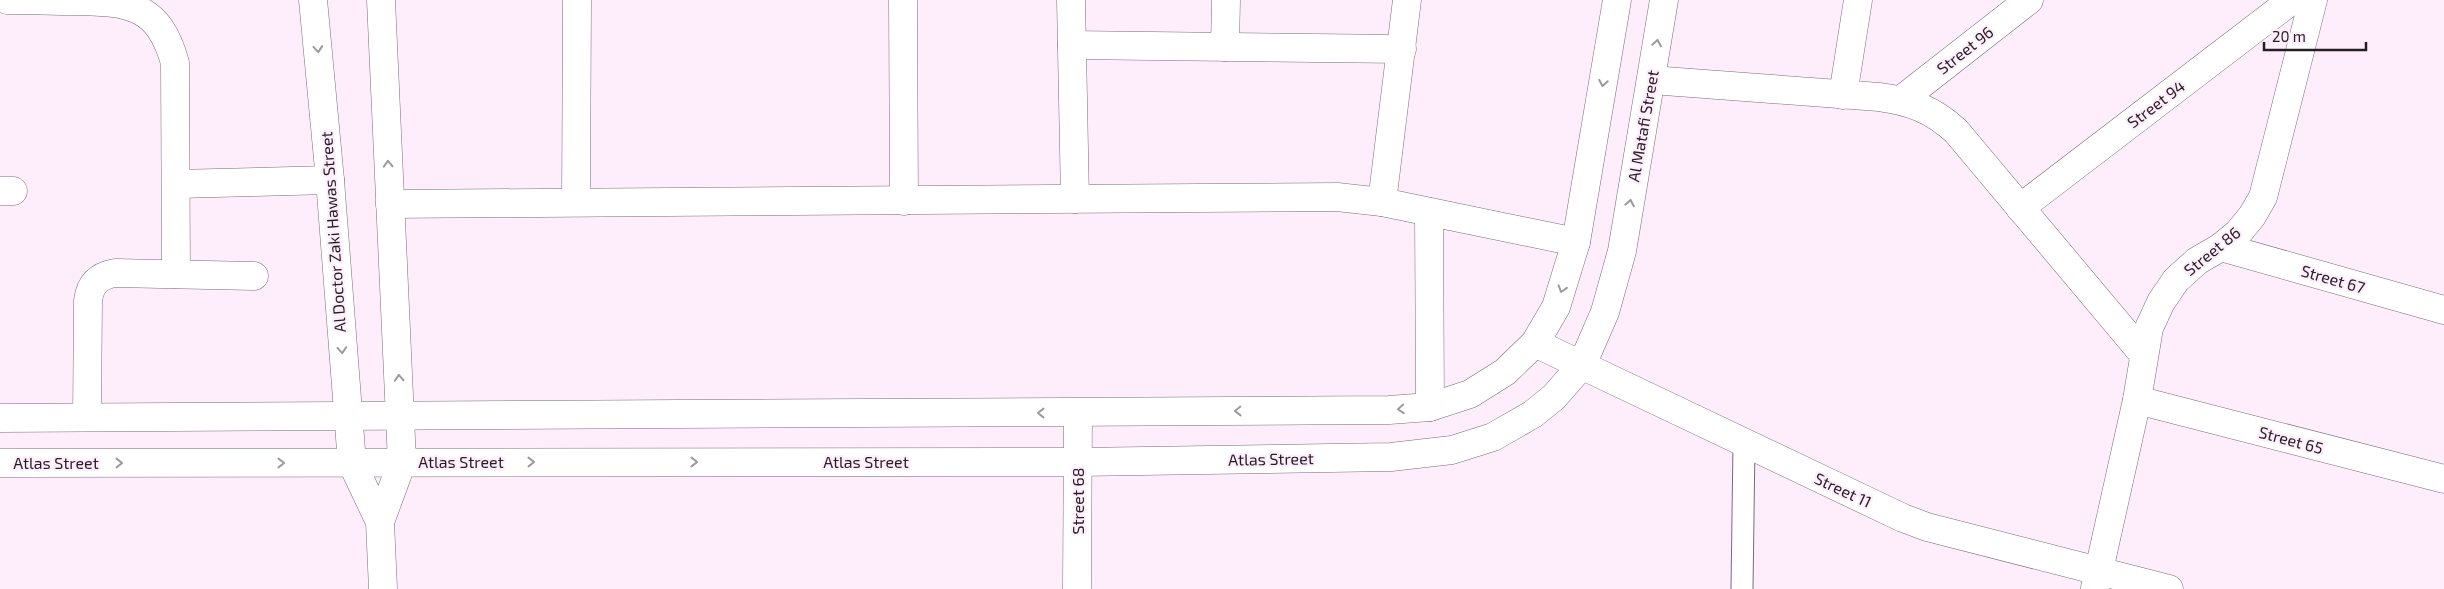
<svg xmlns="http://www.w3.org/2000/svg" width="2444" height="589" viewBox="0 0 2444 589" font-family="'Exo 2',sans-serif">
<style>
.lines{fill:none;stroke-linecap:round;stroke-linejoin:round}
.lane-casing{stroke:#796c78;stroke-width:23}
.street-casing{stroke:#796c78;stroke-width:29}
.secondary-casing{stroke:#796c78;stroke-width:29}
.lane{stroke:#fff;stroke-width:21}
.street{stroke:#fff;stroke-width:28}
.secondary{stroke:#fff;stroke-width:28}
.oneway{stroke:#9d9a9c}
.labels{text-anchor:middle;stroke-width:4.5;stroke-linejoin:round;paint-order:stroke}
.street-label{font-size:16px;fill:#251f24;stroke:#feeefc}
</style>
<rect width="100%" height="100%" fill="#feeefc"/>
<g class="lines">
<defs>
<polyline id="lane" points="1742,589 1744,443"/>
<g id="street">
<path d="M7,0c23,0 46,1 69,1 54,1 83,4 99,62l1,211"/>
<polyline points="903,0 904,201"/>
<polyline points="1071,0 1075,199"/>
<polyline points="1072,45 1402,49"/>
<polyline points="1225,47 1226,0"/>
<path d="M1651,80l228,17c32,4 54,13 77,34l188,224"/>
<polyline points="1843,95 1858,0"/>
<polyline points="1901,100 2029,0"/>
<polyline points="176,184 330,180"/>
<polyline points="0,191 13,191"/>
<polyline points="576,202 577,0"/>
<polyline points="1382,202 1407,0"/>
<polyline points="390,204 1337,197 1382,202 1576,242"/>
<polyline points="2020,208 2292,0"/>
<polyline points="1429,212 1430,407"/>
<polyline points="2221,247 2444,310"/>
<polyline points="1535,343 1903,518 1927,527 2169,589"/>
<polyline points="2137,400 2444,479"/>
<path d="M87,417l1,-116c2,-17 10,-25 27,-28l139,3"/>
<polyline points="2095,588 2137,400 2149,328 2161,302 2176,280 2197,261 2221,247 2238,233 2252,216 2263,197 2313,0"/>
<polyline points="1077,589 1078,413"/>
</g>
<g id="secondary">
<polyline points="313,0 330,180 352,463 380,522 383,589"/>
<polyline points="0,418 1389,410 1430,407 1470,394 1505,372 1535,343 1556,307 1576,242 1617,0"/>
<polyline points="0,463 1078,462 1391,457 1452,450 1493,437 1533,414 1554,397 1582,365 1605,312 1622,251 1664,0"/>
<polyline points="380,522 402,462 381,0"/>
</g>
</defs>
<use href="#lane" class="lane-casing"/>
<use href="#street" class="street-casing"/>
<use href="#secondary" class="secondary-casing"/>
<use href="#lane" class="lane"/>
<use href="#street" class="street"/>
<use href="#secondary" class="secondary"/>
</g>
<defs><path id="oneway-chevron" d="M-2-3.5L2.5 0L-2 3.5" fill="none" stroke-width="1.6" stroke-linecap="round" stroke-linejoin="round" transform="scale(1.25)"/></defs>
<g class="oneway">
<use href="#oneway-chevron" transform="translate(1657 43) rotate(-81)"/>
<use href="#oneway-chevron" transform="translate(318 49) rotate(85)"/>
<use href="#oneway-chevron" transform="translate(1603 83) rotate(100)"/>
<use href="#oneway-chevron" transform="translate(388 164) rotate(-93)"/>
<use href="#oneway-chevron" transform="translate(1630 203) rotate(-80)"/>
<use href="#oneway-chevron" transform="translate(1562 289) rotate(107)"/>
<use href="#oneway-chevron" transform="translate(342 350) rotate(86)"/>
<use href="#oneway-chevron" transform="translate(399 378) rotate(-93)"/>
<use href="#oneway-chevron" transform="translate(1401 409) rotate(176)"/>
<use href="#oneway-chevron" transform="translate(1238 411) rotate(179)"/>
<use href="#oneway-chevron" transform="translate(1041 413) rotate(180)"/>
<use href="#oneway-chevron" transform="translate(531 462)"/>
<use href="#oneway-chevron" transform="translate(694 462)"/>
<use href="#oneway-chevron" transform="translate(119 463)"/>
<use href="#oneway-chevron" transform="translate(281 463)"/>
</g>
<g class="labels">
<g class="street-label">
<text transform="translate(1965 50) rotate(-38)" y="6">Street 96</text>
<text transform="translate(2156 104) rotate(-37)" y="6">Street 94</text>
<text transform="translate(1643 126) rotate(-80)" y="6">Al Matafi Street</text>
<text transform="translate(333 232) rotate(-94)" y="6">Al Doctor Zaki Hawas Street</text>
<text transform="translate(2212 251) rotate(-39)" y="6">Street 86</text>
<text transform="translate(2333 279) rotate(16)" y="6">Street 67</text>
<text transform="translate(2291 440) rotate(15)" y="6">Street 65</text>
<text transform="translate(1271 459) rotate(-1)" y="6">Atlas Street</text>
<text x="461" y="468">Atlas Street</text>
<text x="866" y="468">Atlas Street</text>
<text x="56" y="469">Atlas Street</text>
<text transform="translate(1843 490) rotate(25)" y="6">Street 11</text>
<text transform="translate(1078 501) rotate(-90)" y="6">Street 68</text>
</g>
</g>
<path d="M2264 42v8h102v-8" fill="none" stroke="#251f24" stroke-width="2.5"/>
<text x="2272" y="42" font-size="15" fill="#251f24" stroke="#feeefc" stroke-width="4" paint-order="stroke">20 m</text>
</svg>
